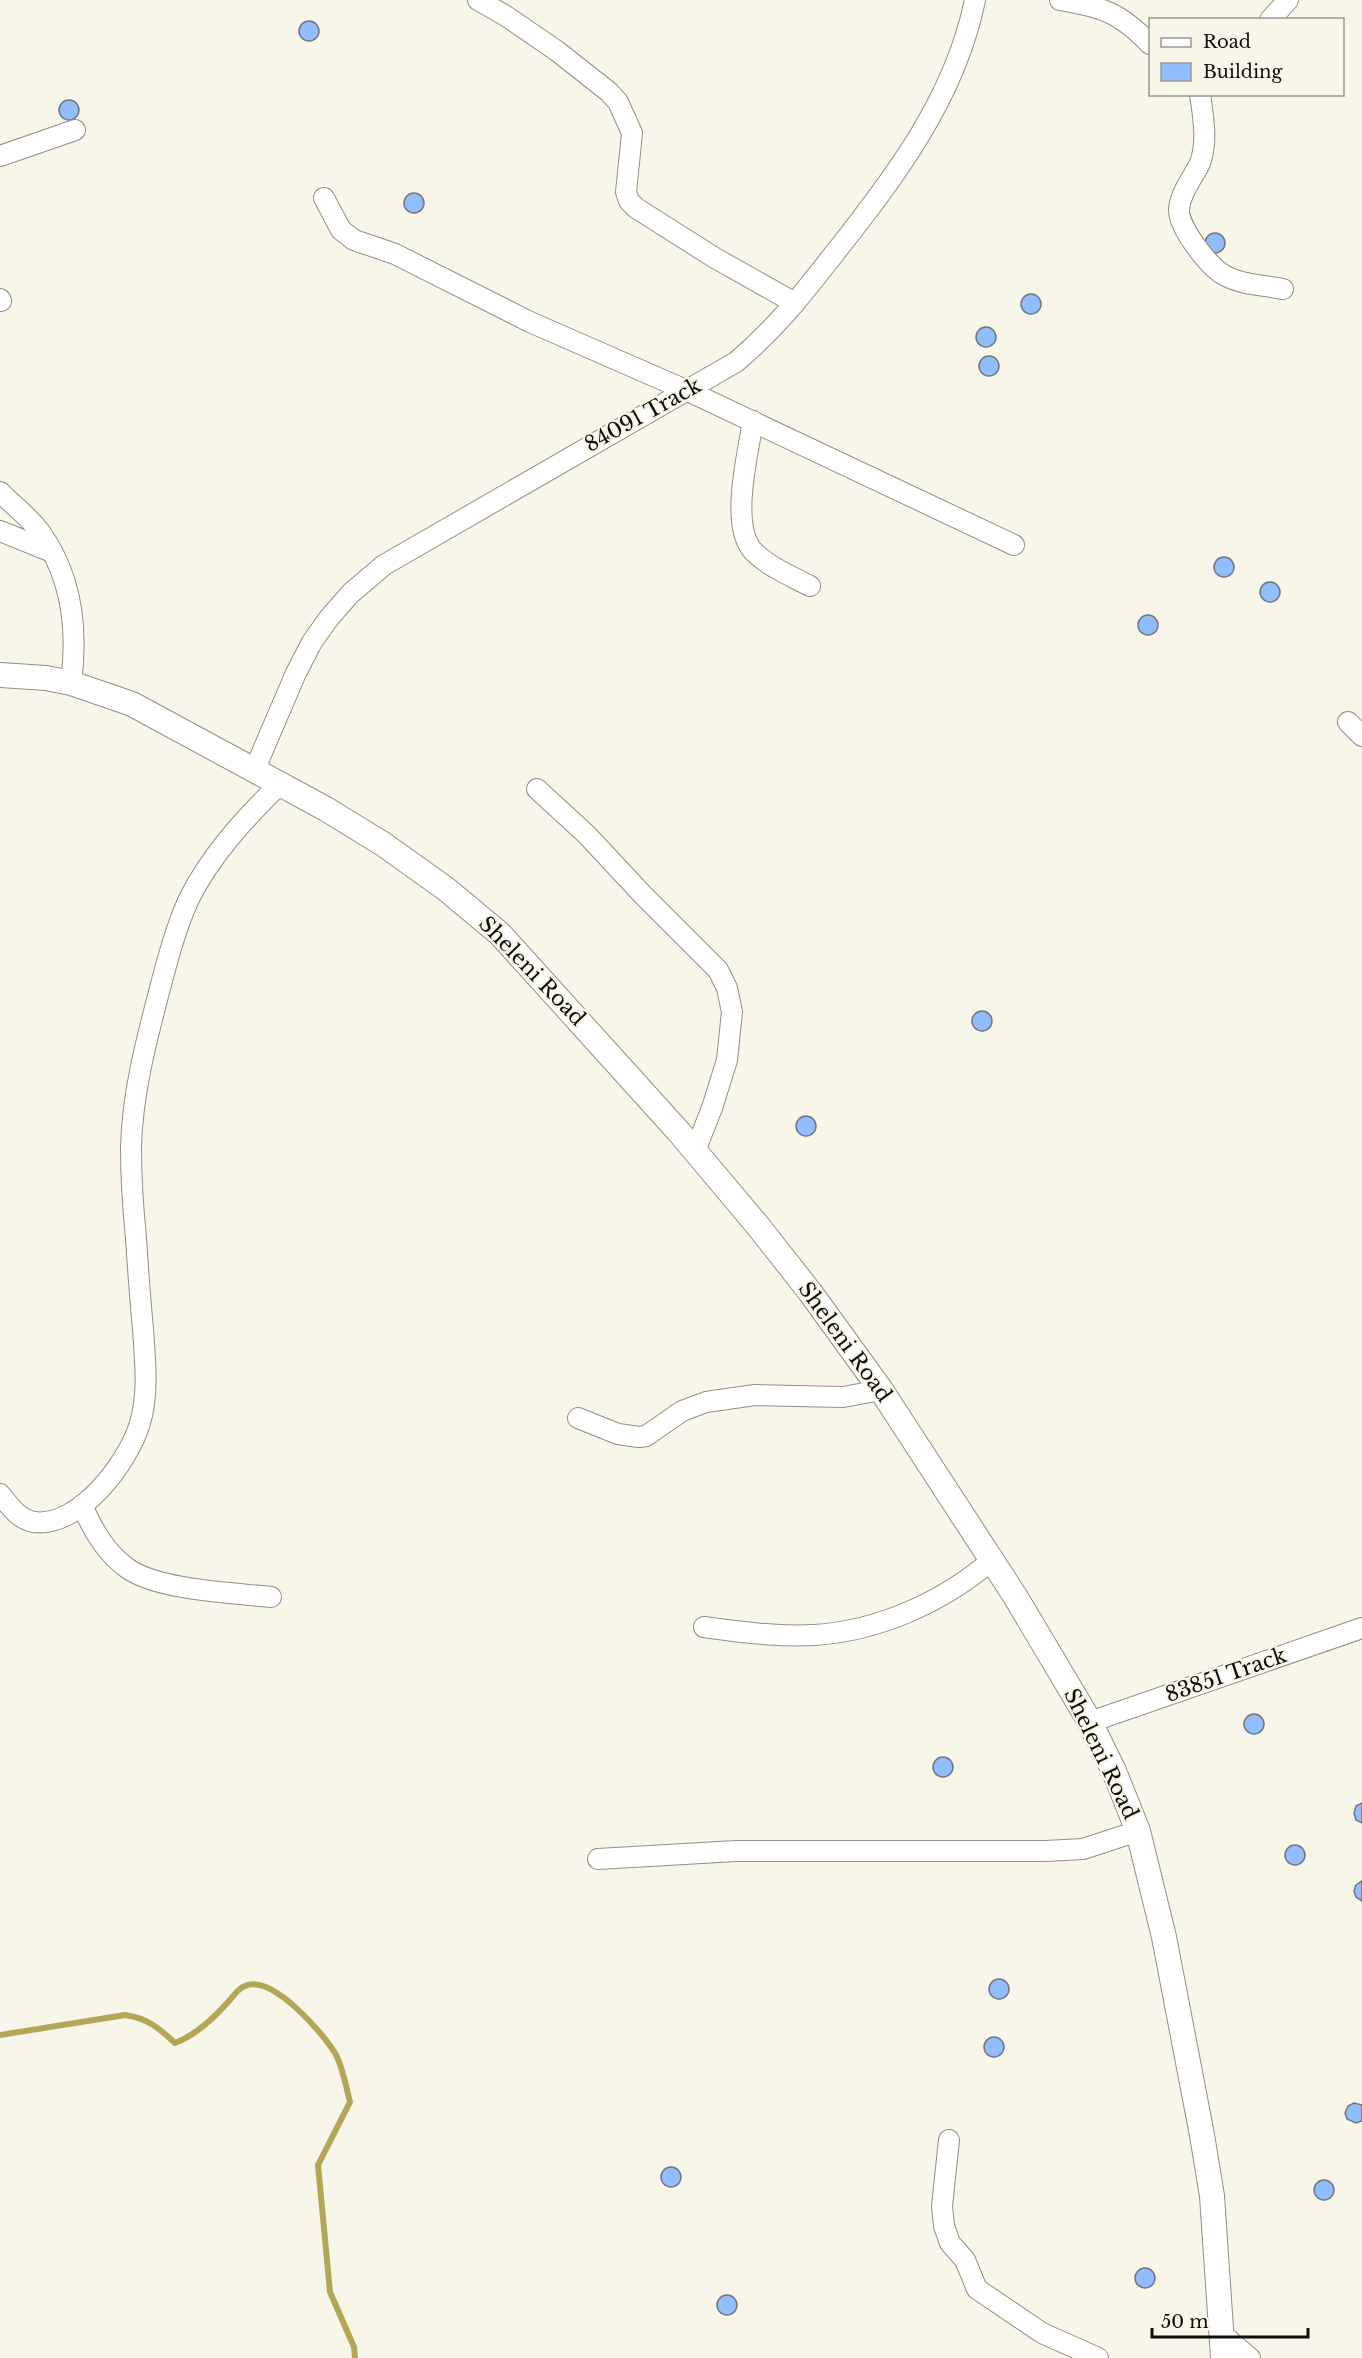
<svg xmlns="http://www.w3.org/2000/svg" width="1362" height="2358" viewBox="0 0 1362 2358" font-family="'Libre Baskerville',serif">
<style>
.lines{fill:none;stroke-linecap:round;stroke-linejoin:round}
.stream{stroke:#b4a657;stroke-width:6}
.building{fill:#91bdfc;stroke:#6f7681;stroke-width:1.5}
.minor-casing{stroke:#929083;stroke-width:22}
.tertiary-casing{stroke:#929083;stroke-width:26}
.minor{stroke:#fff;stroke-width:20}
.tertiary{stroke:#fff;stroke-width:24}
.labels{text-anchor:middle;stroke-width:4.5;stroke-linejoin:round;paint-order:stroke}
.street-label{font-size:21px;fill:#0f0e0a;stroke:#f8f6e8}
</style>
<rect width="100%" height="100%" fill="#f8f6e8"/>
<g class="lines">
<path class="stream" d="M0,2035l125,-20c22,3 34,13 50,28 21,-8 38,-24 53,-41 6,-6 9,-13 17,-16 27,-12 77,46 90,67 8,14 11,34 15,49l-32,63 12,127 24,55 1,11"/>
</g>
<g class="building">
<circle cx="309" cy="31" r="10"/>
<circle cx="69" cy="110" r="10"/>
<circle cx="414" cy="203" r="10"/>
<circle cx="1215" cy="243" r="10"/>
<circle cx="1031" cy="304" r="10"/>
<circle cx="986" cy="337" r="10"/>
<circle cx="989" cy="366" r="10"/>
<circle cx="1224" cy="567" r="10"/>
<circle cx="1270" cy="592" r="10"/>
<circle cx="1148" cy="625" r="10"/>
<circle cx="982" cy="1021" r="10"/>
<circle cx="806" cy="1126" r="10"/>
<circle cx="1254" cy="1724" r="10"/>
<circle cx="943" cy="1767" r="10"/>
<polygon points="1362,1803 1362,1823 1356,1820 1354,1813 1356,1806"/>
<circle cx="1295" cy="1855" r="10"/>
<polygon points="1362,1881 1362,1901 1356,1897 1354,1891 1356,1885"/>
<circle cx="999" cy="1989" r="10"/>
<circle cx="994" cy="2047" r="10"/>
<polygon points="1354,2103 1362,2105 1362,2121 1356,2123 1347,2119 1345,2113 1348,2106"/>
<circle cx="671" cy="2177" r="10"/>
<circle cx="1324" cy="2190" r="10"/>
<circle cx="1145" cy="2278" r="10"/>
<circle cx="727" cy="2305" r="10"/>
</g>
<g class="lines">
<defs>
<g id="minor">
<polyline points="478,0 506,16 557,51 609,92 618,102 632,133 626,192 629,201 636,208 715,258 795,303"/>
<path d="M1060,0c43,8 58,11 90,44"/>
<polyline points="1270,20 1288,0"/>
<path d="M1200,94c3,22 8,47 0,69 -7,15 -19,28 -21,46 -1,18 30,58 45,66 17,10 40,10 59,14"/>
<polyline points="0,156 75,130"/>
<polyline points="324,198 341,230 354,240 395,254 530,322 688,391 1014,545"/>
<polyline points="0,299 1,301"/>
<path d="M753,421c-5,33 -24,106 1,131 15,15 37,24 56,34"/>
<path d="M0,492c13,13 29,25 40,40 32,44 38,98 31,151"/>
<polyline points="0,531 52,552"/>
<polyline points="1348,722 1362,736"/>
<path d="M254,771l42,-98 16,-31 17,-24 22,-25 33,-28 352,-203c40,-34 66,-67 98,-108 61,-77 121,-156 141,-254"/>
<polyline points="537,789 587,835 643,895 718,970 727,988 732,1012 727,1060 712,1108 695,1151"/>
<polyline points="578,1418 618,1434 639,1437 646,1436 682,1411 706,1402 755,1395 843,1397 881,1390"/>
<path d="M0,1494c9,11 19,26 34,28 46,6 95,-61 106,-99 9,-30 5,-63 3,-94 -3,-30 -5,-61 -7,-91 -3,-30 -5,-60 -5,-90 1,-53 15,-106 28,-156 8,-30 16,-62 29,-91 21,-44 57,-83 92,-117"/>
<path d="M82,1505c11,25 23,47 45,63 30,22 106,25 144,29"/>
<path d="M704,1627c36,5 74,10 110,8 65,-4 129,-33 178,-75"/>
<polyline points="1090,1722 1362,1628"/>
<polyline points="598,1859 736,1851 1046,1851 1083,1849 1138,1831"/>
<polyline points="949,2140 942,2206 944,2226 950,2243 965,2260 977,2289 1042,2333 1098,2358"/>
<polyline points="1223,2335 1250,2358"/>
</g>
<polyline id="tertiary" points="0,675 46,678 71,683 132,704 326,809 383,844 446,889 500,934 679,1132 758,1226 810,1292 881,1390 1015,1596 1090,1722 1114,1771 1138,1831 1164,1937 1202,2135 1212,2196 1223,2358"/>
</defs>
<use href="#minor" class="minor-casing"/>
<use href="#tertiary" class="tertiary-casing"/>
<use href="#minor" class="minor"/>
<use href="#tertiary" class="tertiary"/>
</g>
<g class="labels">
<g class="street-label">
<text transform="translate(643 415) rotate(-29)" y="7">84091 Track</text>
<text transform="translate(532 971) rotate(46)" y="7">Sheleni Road</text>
<text transform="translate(845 1342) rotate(54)" y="7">Sheleni Road</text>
<text transform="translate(1226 1675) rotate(-19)" y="7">83851 Track</text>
<text transform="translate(1101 1754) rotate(64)" y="7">Sheleni Road</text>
</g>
</g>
<rect x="1149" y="18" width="195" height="78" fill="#f8f6e8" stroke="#9b998f" stroke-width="1.5"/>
<rect x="1161" y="38" width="30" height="9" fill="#ffffff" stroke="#9b998f" stroke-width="1.5"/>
<text x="1203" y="48" font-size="18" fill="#0f0e0a">Road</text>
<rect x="1161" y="63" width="30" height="18" fill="#91bdfc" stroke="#9b998f" stroke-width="1.5"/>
<text x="1203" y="78" font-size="18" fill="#0f0e0a">Building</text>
<path d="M1152 2328v9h156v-9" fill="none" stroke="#0f0e0a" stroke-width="3"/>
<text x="1161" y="2328" font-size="18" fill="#0f0e0a" stroke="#f8f6e8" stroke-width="4.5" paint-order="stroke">50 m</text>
</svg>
